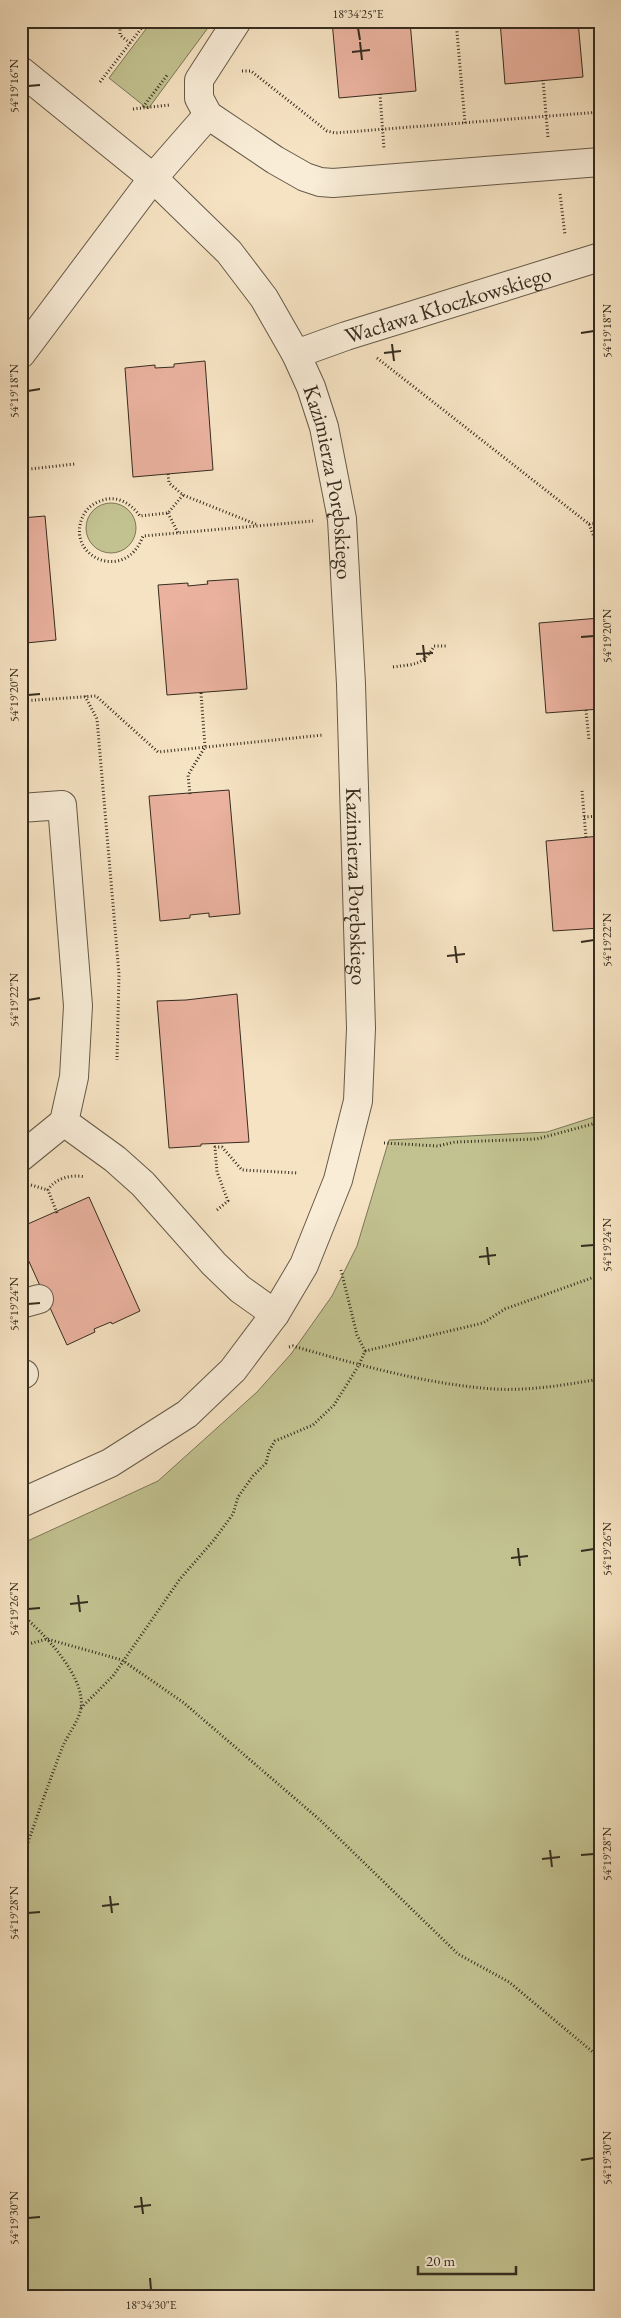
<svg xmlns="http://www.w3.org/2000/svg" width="621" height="2318" viewBox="0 0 621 2318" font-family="'EB Garamond',serif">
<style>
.green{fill:#c2c290;stroke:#7c7758}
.building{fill:#eab29f;stroke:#362c1f}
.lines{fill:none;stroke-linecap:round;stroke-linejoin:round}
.minor-casing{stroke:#665a48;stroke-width:30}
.path{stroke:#362c1f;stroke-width:3;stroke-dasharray:1 2.5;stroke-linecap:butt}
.minor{stroke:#f9edd8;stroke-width:28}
.ticks{fill:none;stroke:#362c1f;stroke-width:2}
.labels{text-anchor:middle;stroke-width:4.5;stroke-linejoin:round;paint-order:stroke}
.street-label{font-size:22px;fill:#362c1f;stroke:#f9edd8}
.neatline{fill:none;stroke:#362c1f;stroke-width:2}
.ticks-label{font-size:12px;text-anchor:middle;fill:#362c1f}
</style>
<rect width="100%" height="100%" fill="#f6e3c3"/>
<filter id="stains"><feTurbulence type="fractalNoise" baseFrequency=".004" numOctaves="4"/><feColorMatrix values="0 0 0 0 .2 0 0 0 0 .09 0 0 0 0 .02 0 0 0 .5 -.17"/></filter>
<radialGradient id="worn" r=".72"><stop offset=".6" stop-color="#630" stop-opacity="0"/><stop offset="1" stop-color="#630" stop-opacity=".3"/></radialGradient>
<g class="green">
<polygon points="152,21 213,21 148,109 109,78"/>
<circle cx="111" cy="528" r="25"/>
<polygon points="600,1115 600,2297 21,2297 21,1544 158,1481 257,1392 291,1354 332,1296 357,1246 389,1140 547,1132"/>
</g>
<g class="building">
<polygon points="332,21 410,21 416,91 339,98"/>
<polygon points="500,21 578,21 583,77 505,84"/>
<polygon points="205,361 213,470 133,477 125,368 155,365 155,368 174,367 174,364"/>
<polygon points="45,516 56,640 26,643 25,639 21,640 21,518"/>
<polygon points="238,579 247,689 167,695 158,585 188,583 188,586 208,584 207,581"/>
<polygon points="600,618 600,709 546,713 539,623"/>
<polygon points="229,790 240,914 209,917 209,913 190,915 190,918 160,921 149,796"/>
<polygon points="600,836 600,928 553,931 546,841"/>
<polygon points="237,994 249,1142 201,1144 201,1146 169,1148 157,1001 186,1000"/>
<polygon points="89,1197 140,1311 112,1324 111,1322 94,1329 95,1332 67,1345 21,1244 21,1227"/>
</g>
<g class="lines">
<defs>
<g id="minor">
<polyline points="237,21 199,80 199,98 208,115 275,160 305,177 320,182 333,183 600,162"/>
<path id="s1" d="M21,71l132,107 76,74 35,46 32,56 15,33 13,40 18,92 9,165 10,344 -3,73 -20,79 -34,85 -29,49 -42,56 -46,44 -77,49 -89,40"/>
<polyline points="21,354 153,178 208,115"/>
<path id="s2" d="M296,354l50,-18 254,-79"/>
<polyline points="21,808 62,805 78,1006 74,1077 64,1122 21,1157"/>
<polyline points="64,1122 115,1159 143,1184 214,1264 240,1289 275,1314"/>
<polyline points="21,1304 39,1299"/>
<polyline points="21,1373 24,1374"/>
</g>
</defs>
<use href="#minor" class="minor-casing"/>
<g class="path">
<polyline points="456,21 465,123"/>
<polyline points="120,26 120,35 130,43"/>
<polyline points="242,71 251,71 327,131 335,133 600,112"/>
<polyline points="543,80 548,137"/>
<polyline points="100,82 147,21"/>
<polyline points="380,94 384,149"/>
<polyline points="143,107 168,74"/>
<polyline points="133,109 169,105"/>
<polyline points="560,194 565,235"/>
<polyline points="377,358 589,524 600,552"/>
<polyline points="21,470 75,464"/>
<polyline points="168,474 169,483 183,495 258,525"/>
<path d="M183,495l-15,18 -28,3c-8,-11 -19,-19 -33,-17 -10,2 -20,8 -24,17 -19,41 43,68 60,20l170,-15"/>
<polyline points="168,513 178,533"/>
<polyline points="589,524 600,523"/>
<path d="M393,667c21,-3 30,-1 41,-21h14"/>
<polyline points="85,696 97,719 119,974 117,1060"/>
<polyline points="21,701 96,696 158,752 323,735"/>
<polyline points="586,710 589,740"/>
<polyline points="582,791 586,838"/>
<polyline points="190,794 188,775 205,747 201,693"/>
<polyline points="584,817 600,816"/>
<polyline points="21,937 28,937"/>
<polyline points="21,1092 25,1096"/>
<polyline points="384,1143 438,1146 455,1142 537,1139 600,1122"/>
<polyline points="31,1185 48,1190"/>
<polyline points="217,1210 228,1201 217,1172 215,1147 222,1147 242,1170 298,1173"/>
<path d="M57,1213l-9,-23c7,-12 24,-16 37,-13"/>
<path d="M289,1347l4,-1c66,19 132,38 201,43 35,2 71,-4 106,-10"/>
<polyline points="365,1351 483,1323 505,1309 600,1275"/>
<path d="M21,1614c22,18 65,63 60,94 -2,13 -13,26 -18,38 -15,38 -28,77 -42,116"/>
<polyline points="21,1646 47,1639 122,1660 184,1703 320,1820 458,1954 509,1982 600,2058"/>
<polyline points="81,1708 113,1676 180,1579 214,1540 233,1514 238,1497 253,1476 266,1463 269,1451 275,1441 313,1425 334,1405 359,1365 365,1351 357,1335 341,1270"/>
</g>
<use href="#minor" class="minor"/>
</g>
<path class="ticks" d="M358,28l2,12M360,42l2,18M352,52l18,-2M28,86l12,-1M581,333l13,-2M392,344l2,17M384,353l17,-2M28,391l12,-2M581,637l13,-1M423,645l2,17M416,654l17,-1M28,695l12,-1M581,942l13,-2M455,946l2,17M447,956l18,-2M28,1000l12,-2M581,1246l13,-1M487,1247l2,18M479,1257l17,-2M28,1304l12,-1M518,1548l2,18M581,1551l13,-2M511,1558l17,-2M78,1595l2,17M70,1604l18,-2M28,1609l12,-1M550,1850l2,17M581,1855l13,-1M542,1859l18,-2M110,1896l2,17M102,1906l17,-2M28,1913l12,-1M581,2160l13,-2M141,2197l2,17M134,2207l17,-2M28,2218l12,-1M150,2278l1,12"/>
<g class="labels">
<g class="street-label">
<text dy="8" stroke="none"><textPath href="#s2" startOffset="160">Wacława Kłoczkowskiego</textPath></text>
<text dy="8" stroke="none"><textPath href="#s1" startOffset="532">Kazimierza Porębskiego</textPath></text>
<text dy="8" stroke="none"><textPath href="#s1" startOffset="938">Kazimierza Porębskiego</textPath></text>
</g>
</g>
<rect width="621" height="2318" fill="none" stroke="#f6e3c3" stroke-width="55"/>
<path d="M418 2266v8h98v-8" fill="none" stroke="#362c1f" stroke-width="2.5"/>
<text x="426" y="2266" font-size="15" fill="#362c1f" stroke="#f9edd8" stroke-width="4" paint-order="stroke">20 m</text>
<rect x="28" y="28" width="566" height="2262" class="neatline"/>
<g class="ticks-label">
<text x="358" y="18">18°34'25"E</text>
<text transform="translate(14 86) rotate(-90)" y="4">54°19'16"N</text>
<text transform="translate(607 331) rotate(-90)" y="4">54°19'18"N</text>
<text transform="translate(14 391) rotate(-90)" y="4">54°19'18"N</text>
<text transform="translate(607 636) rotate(-90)" y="4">54°19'20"N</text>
<text transform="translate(14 695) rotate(-90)" y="4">54°19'20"N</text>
<text transform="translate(607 940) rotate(-90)" y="4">54°19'22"N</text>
<text transform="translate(14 1000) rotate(-90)" y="4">54°19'22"N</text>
<text transform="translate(607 1245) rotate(-90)" y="4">54°19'24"N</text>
<text transform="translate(14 1304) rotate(-90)" y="4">54°19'24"N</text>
<text transform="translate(607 1549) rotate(-90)" y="4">54°19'26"N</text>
<text transform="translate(14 1609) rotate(-90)" y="4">54°19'26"N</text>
<text transform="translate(607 1854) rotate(-90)" y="4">54°19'28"N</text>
<text transform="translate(14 1913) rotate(-90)" y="4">54°19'28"N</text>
<text transform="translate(607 2158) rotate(-90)" y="4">54°19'30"N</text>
<text transform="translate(14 2218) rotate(-90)" y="4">54°19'30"N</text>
<text x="151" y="2309">18°34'30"E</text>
</g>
<rect width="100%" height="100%" filter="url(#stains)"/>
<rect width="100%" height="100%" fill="url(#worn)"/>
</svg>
